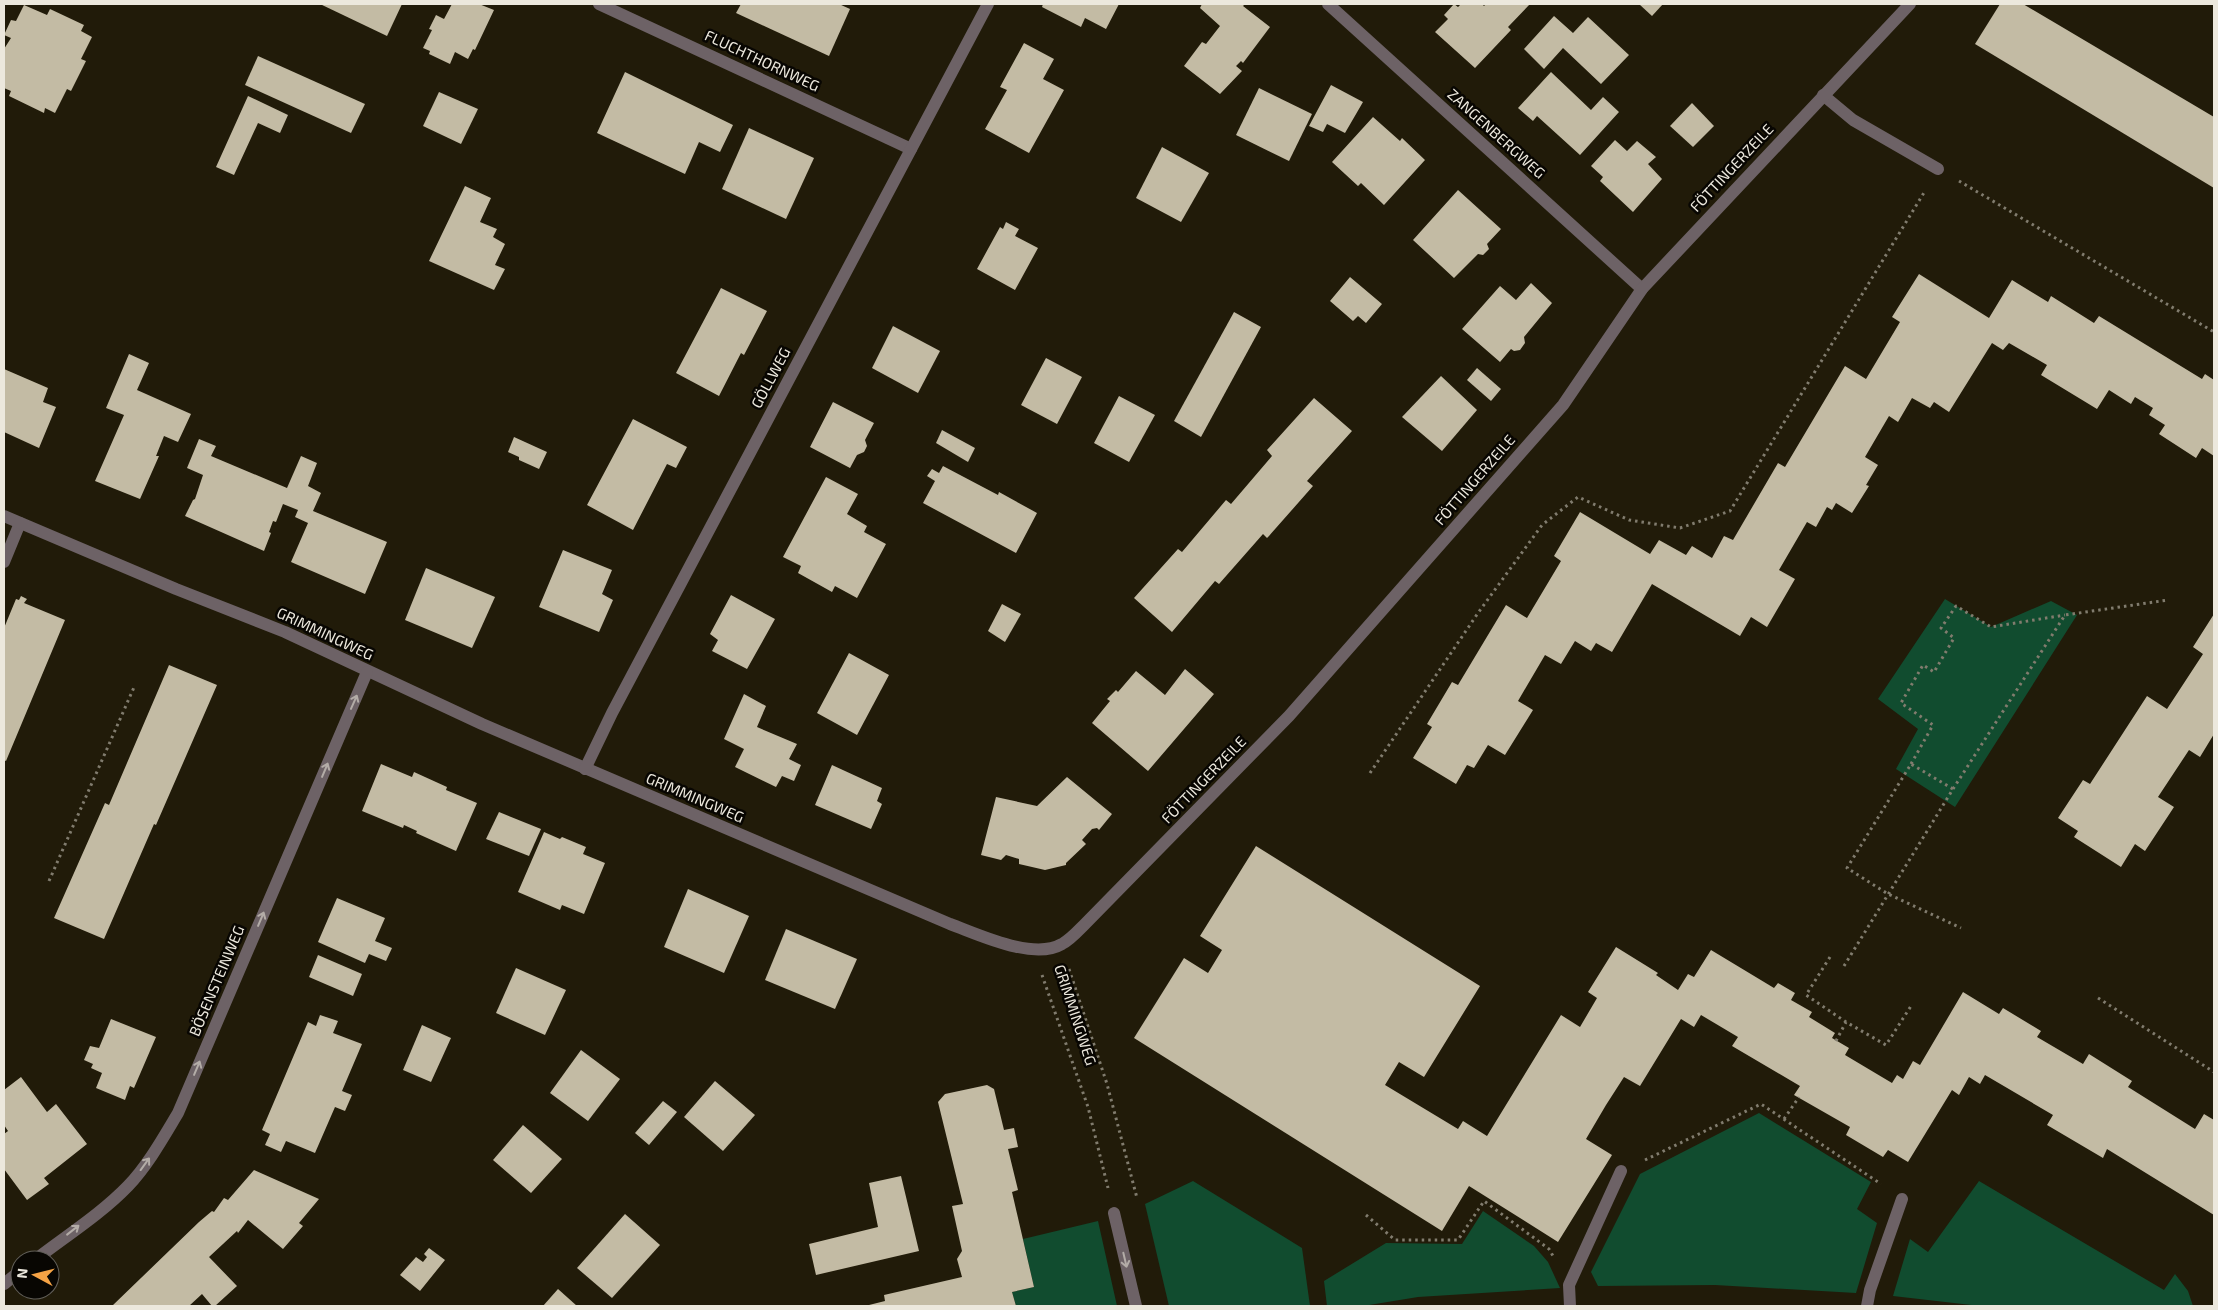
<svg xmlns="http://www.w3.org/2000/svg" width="2218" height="1310" viewBox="0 0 2218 1310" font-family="'Exo 2',sans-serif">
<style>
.green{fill:#114c2f}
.building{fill:#c3bba4}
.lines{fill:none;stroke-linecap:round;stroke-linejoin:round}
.path{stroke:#817c6e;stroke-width:3;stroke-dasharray:2.5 4;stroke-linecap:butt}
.lane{stroke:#6d6266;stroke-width:12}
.street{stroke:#6d6266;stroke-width:12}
.oneway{stroke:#b3aca7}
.labels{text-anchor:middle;stroke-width:5;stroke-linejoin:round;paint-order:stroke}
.street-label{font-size:15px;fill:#ece8dd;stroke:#080602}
</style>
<rect width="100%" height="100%" fill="#211b09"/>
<g class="green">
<polygon points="1945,599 1991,627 2051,601 2077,615 1955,807 1896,769 1918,729 1878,699"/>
<polygon points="1759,1113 1871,1182 1857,1209 1877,1223 1856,1293 1715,1285 1598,1286 1591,1272 1640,1174"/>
<polygon points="1193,1181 1302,1248 1310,1306 1169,1306 1145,1204"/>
<polygon points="1979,1181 2164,1290 2175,1274 2188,1291 2193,1306 1980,1306 1893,1296 1910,1239 1928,1252"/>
<polygon points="1483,1211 1534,1246 1548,1262 1560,1288 1418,1297 1363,1306 1327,1306 1324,1281 1386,1243 1462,1244"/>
<polygon points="1098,1221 1117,1306 1016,1306 1012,1292 1034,1287 1023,1239"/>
</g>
<g class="building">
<polygon points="320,4 402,4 387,36"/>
<polygon points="452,4 479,4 494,10 475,50 473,49 468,59 455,52 450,64 429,54 430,51 423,48 432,30 429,29 436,15 444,19"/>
<polygon points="741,4 839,4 850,9 829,56 736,13"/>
<polygon points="1043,4 1119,4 1106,29 1085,18 1081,27 1042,7"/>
<polygon points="1202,4 1245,4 1243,6 1270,27 1243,63 1241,61 1236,66 1242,71 1220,94 1184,66 1202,42 1206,44 1220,26 1200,8"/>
<polygon points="1454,4 1458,7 1461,4 1482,4 1484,6 1486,4 1530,4 1508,27 1511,30 1475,68 1435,32 1448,19 1444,15"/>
<polygon points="1639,4 1663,4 1652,16"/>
<polygon points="2000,4 2023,4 2214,117 2214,188 1975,44"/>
<polygon points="24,5 47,15 50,9 84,25 81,31 92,37 81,59 86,61 71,91 67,89 55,113 45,108 44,113 9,96 11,91 4,88 4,49 11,38 4,35 11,20 16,21"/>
<polygon points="1554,16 1573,33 1588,17 1629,55 1601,84 1563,48 1544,69 1524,49"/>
<polygon points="1024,43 1054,59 1043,79 1064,90 1029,153 985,129 1007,90 1000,87"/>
<polygon points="258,56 365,104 351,133 245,85"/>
<polygon points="625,72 733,125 720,152 699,142 685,174 597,133"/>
<polygon points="1551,72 1591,110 1603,97 1619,112 1580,155 1537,116 1533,121 1518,108"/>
<polygon points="1331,85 1363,102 1345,133 1327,124 1323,132 1309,126"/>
<polygon points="1259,88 1312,114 1289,161 1236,135"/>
<polygon points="439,92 478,109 461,144 423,126"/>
<polygon points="248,96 288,115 280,133 258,123 234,175 216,167"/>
<polygon points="1692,103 1714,126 1693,147 1670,126"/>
<polygon points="1373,117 1400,141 1402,138 1425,160 1384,205 1361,183 1358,186 1332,162"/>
<polygon points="749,128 814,158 786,219 722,189"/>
<polygon points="1615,140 1627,151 1637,141 1656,157 1648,164 1662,179 1633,212 1600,181 1603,177 1591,166"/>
<polygon points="1162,147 1209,173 1181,222 1136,198"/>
<polygon points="465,186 491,198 480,222 497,229 493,237 505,244 495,265 505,269 494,290 429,261"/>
<polygon points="1458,190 1501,229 1487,244 1489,249 1483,255 1478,254 1454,278 1413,240"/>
<polygon points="1006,222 1019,229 1015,236 1038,248 1015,290 977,269 1000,227 1003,229"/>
<polygon points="1919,274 1989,318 2012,280 2048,302 2051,296 2094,323 2099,316 2202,379 2205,374 2214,380 2214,456 2202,448 2196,458 2159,434 2165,425 2149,415 2153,408 2135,397 2131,404 2109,390 2097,409 2041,375 2047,365 2009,343 2003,350 1992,343 1949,412 1934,402 1930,408 1912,398 1898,422 1889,416 1865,457 1878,465 1866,485 1869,486 1852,513 1836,503 1832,510 1827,507 1816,527 1807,522 1779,570 1795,579 1767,627 1751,617 1740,636 1652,584 1612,652 1596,643 1591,651 1575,641 1561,664 1545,655 1518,701 1533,710 1505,755 1488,745 1474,768 1467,765 1456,784 1413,758 1432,727 1427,724 1452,682 1458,685 1506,605 1527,618 1561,561 1554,556 1580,512 1650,554 1659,540 1686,555 1692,546 1712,558 1724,536 1733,540 1778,463 1785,467 1845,366 1866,379 1900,322 1892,317"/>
<polygon points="1350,277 1382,304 1366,323 1358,316 1353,321 1330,301"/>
<polygon points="1531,283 1552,303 1524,337 1525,343 1520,350 1514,351 1511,349 1500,362 1462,329 1500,286 1516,300"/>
<polygon points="721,288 767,311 744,355 741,353 719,396 676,373"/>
<polygon points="1234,312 1261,327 1201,437 1174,421"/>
<polygon points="893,326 940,351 918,393 872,368"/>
<polygon points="129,354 149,363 137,390 191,414 178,442 164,436 156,456 159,456 140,499 95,481 124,415 106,408"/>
<polygon points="1046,358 1082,377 1057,424 1021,405"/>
<polygon points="1477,368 1501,389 1491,401 1467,380"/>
<polygon points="4,369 48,388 43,402 56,407 39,448 4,432"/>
<polygon points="1441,376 1477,410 1442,451 1402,417"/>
<polygon points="1119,396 1155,415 1129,462 1094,443"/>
<polygon points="1314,398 1352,431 1307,481 1313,486 1269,536 1267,538 1263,534 1219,584 1215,581 1172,632 1134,598 1178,549 1182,552 1226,500 1231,504 1272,456 1267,450"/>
<polygon points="833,402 874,423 865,440 867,446 864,452 857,455 850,468 810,447"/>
<polygon points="633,419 687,447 676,468 667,464 633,530 587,505"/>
<polygon points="942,430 975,448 968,462 936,443"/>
<polygon points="514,437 547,452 539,469 519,460 519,457 508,452"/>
<polygon points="199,439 216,446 211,456 287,488 301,456 317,463 308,486 321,493 313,511 387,542 365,594 291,562 308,523 295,517 298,510 283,504 276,522 273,521 269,532 271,533 264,551 185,516 193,500 195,499 203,475 187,468"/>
<polygon points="943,466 998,495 999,492 1037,513 1016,553 923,503 935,481 927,476 932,469 939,473"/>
<polygon points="826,477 858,494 847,514 867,526 864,532 886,544 857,598 835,586 832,592 798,573 801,566 783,557"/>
<polygon points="563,550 612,570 602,594 613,600 599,632 539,607"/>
<polygon points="426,568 495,597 472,648 405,620"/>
<polygon points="731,595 775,619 747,669 712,651 718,640 710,634"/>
<polygon points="21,596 27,599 24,603 65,620 6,761 4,760 4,628 16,599 19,600"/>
<polygon points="1002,604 1021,614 1005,642 988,631"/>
<polygon points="2214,614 2214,734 2200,757 2189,750 2158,797 2174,807 2145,851 2135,844 2121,867 2074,837 2078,831 2058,818 2083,780 2090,784 2147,696 2167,709 2203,654 2193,647"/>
<polygon points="849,653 889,675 857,735 817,713"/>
<polygon points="169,665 217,685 156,825 154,824 104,939 54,918 105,803 109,805"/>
<polygon points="1185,669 1214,694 1148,771 1092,723 1110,701 1107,699 1116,690 1118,692 1136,671 1165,695"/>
<polygon points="744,694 766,706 757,727 797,744 789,759 801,765 794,781 782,776 776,787 735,767 744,749 724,739"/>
<polygon points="381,764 412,777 414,772 447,787 446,790 477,803 456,851 416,833 417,831 404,825 403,828 362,811"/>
<polygon points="832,765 882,788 877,801 882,804 871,829 815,805"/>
<polygon points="1067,777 1112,814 1099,830 1097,828 1092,829 1082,840 1086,844 1066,863 1066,865 1045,870 1019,864 1019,859 1006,855 1001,860 981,855 996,797 1037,806"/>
<polygon points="499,812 541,829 529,856 486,839"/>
<polygon points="544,832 560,839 562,837 586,847 583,854 605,863 584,914 562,905 560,910 518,892"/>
<polygon points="1256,846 1480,986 1424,1077 1399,1062 1385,1085 1458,1129 1463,1121 1487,1136 1561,1015 1580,1027 1597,998 1588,992 1616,947 1658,973 1656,975 1678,990 1688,974 1694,977 1711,950 1774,988 1778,983 1795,993 1791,1000 1812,1012 1809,1017 1835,1033 1832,1038 1849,1048 1845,1055 1892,1083 1897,1075 1903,1079 1913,1061 1920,1065 1963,992 1999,1014 2003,1008 2041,1031 2037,1037 2083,1064 2089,1054 2132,1081 2128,1087 2195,1129 2204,1114 2214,1120 2214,1215 2107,1149 2103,1158 2047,1125 2053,1115 1985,1075 1980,1084 1969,1077 1959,1095 1952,1090 1908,1162 1888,1150 1883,1157 1846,1135 1850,1127 1794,1095 1800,1086 1732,1046 1738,1037 1701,1015 1694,1027 1681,1019 1640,1086 1624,1077 1606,1105 1586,1139 1612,1155 1558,1242 1469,1186 1442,1231 1134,1038 1184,958 1208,973 1222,950 1200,936"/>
<polygon points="688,889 749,916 724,973 664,947"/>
<polygon points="337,898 385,918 375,941 392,948 386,961 369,954 365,963 318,942"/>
<polygon points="786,929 857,959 835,1009 765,980"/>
<polygon points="318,955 362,974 353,996 309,977"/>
<polygon points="516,968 566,990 545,1035 496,1013"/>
<polygon points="320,1015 338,1021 333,1033 362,1044 342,1091 352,1095 345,1111 335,1107 315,1153 286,1141 281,1152 265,1145 270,1134 262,1130 308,1022 316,1026"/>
<polygon points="111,1019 156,1037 134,1088 130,1086 125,1100 96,1088 102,1073 91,1068 93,1064 84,1060 90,1046 99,1048"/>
<polygon points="422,1025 451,1038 431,1082 403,1070"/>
<polygon points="581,1050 620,1079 588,1121 550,1093"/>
<polygon points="21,1077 47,1112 56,1104 87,1144 44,1178 49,1184 27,1200 4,1169 4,1134 8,1131 4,1125 4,1090"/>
<polygon points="715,1081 755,1115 723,1151 684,1117"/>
<polygon points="987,1085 994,1089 1004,1130 1014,1128 1018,1147 1008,1149 1018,1190 1012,1192 1034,1287 1012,1292 1016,1306 865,1306 885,1301 884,1295 962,1277 957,1259 962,1251 952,1206 963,1204 938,1102 945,1094"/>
<polygon points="663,1101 677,1112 649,1145 635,1133"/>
<polygon points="523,1125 562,1159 531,1193 493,1160"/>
<polygon points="254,1170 319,1199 299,1223 303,1226 283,1249 248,1220 238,1233 237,1231 209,1257 237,1286 215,1306 212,1306 202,1294 189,1306 112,1306 199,1222 212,1211 214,1212 224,1198 228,1200"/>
<polygon points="901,1176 919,1251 816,1275 809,1244 878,1227 869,1183"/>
<polygon points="625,1214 660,1245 612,1298 577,1268"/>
<polygon points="429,1248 445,1260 420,1291 400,1275 416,1257 423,1262 427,1257 424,1254"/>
<polygon points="558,1289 577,1306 543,1306"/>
</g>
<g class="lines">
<g class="path">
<polyline points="1959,181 2214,332"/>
<polyline points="1911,764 1933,725 1901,703 1923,665 1934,672 1954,638 1941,628 1956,606 1991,627 2065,615"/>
<polyline points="1370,773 1478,613 1542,525 1578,497 1629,520 1680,528 1730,511 1925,191"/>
<polyline points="1953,789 2065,615 2168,600"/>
<polyline points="49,881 135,685"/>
<polyline points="1830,957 1806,995 1846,1022 1886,1045 1911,1006"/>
<polyline points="1844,966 1953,789 1911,764 1847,868 1888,894 1961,928"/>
<polyline points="1069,969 1107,1084 1137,1198"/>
<polyline points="1042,975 1088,1107 1108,1188"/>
<polyline points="2098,998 2214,1072"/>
<polyline points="1836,1041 1846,1022"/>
<polyline points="1784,1119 1799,1097"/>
<polyline points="1645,1160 1761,1104 1881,1184"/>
<polyline points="1366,1215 1395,1240 1458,1240 1484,1201 1549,1249 1553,1256"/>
</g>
<g class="lane">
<polyline points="1823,95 1853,120 1938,169"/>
<polyline points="4,562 20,523"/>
<polyline points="1114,1213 1136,1306"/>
<polyline points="1570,1306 1569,1285 1621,1171"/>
<polyline points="1867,1306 1870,1290 1902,1199"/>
</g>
<g class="street">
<polyline points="599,4 911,149"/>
<polyline points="1328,4 1642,289"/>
<path d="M4,516l172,73 109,43 197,92 468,200c28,10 83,37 112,20 8,-4 16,-13 23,-20l204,-208 274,-311 79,-116 268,-285"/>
<polyline points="585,769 612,713 988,4"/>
<path d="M35,1260c31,-24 66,-46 93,-74 20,-21 35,-48 50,-73l189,-441"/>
<polyline points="4,1284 20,1271"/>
</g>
</g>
<defs><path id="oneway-shaft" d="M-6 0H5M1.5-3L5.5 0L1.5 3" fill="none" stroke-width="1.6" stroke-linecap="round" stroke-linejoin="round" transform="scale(1.25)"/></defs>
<g class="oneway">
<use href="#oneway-shaft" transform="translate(354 702) rotate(-66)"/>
<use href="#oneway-shaft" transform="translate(325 770) rotate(-67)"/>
<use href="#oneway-shaft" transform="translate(261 919) rotate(-67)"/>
<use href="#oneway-shaft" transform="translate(197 1068) rotate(-67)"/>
<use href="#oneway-shaft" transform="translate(145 1164) rotate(-54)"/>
<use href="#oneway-shaft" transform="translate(73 1230) rotate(-38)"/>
<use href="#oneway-shaft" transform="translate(1125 1260) rotate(77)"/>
</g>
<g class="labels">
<g class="street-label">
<text transform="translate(762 61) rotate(25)" y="5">FLUCHTHORNWEG</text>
<text transform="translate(1496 134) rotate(42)" y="5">ZANGENBERGWEG</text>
<text transform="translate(1732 168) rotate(-47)" y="5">FÖTTINGERZEILE</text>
<text transform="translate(771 378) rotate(-62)" y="5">GÖLLWEG</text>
<text transform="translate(1475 480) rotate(-49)" y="5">FÖTTINGERZEILE</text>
<text transform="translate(325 634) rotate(25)" y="5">GRIMMINGWEG</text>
<text transform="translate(1204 780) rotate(-46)" y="5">FÖTTINGERZEILE</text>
<text transform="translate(695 798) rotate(23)" y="5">GRIMMINGWEG</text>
<text transform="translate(217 981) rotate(-67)" y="5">BÖSENSTEINWEG</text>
<text transform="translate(1075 1015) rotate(72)" y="5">GRIMMINGWEG</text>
</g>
</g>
<rect width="2218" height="1310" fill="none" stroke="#ece8dd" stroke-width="10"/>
<g transform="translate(35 1275) rotate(277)"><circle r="24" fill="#080602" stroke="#63605a"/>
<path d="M0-4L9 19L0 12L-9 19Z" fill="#f5a345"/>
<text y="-8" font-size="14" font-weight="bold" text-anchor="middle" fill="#ece8dd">N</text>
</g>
</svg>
